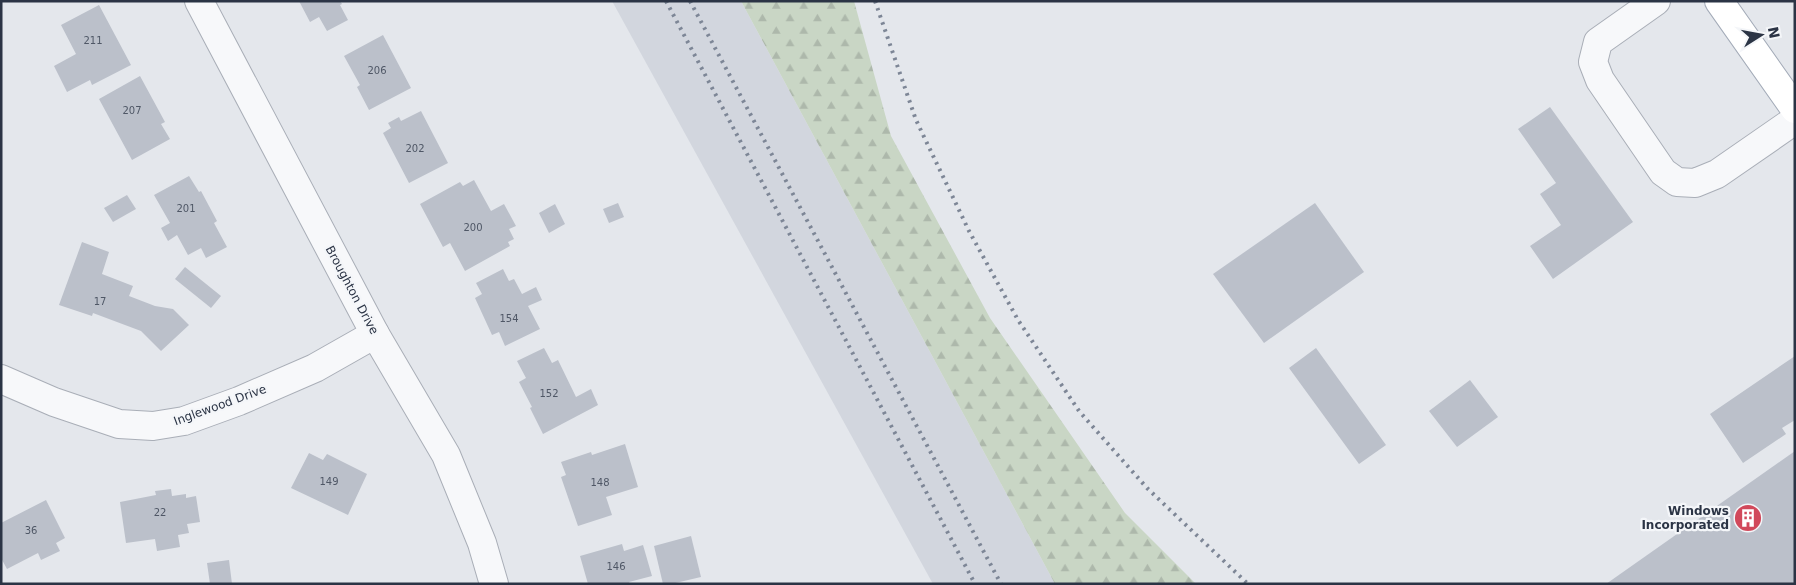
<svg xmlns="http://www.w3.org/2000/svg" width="1796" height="585" viewBox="0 0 1796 585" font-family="'DejaVu Sans',sans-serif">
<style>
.built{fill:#d2d6de}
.forest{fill:url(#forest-firs)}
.building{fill:#bbc0ca}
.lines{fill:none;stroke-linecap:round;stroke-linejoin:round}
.minor-casing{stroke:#a9aeb7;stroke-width:30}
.major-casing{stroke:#a3abb8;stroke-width:30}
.minor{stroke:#f7f8fa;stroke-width:28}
.major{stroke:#fff;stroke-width:28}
.rail{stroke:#7d8696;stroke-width:4;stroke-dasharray:2.5 5;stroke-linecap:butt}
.labels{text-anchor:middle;stroke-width:4.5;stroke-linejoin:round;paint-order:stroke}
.number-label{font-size:10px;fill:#4f5766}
.street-label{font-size:12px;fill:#2b3445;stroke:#f4f6f9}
.poi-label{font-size:12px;font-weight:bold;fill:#2b3445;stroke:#f4f6f9;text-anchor:end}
</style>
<defs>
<pattern id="forest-firs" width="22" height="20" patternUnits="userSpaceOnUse" patternTransform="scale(1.25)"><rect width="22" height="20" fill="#c9d6c5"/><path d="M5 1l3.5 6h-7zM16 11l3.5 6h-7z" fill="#adb8ab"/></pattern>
</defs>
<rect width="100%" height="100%" fill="#e4e7ec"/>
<polygon class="built" points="612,1 741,1 1055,584 933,584"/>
<polygon class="forest" points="741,1 854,1 891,136 990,318 1125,513 1196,584 1055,584"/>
<g class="building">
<polygon points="299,1 340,1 342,4 340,5 348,20 327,31 319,17 310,22"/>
<polygon points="99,5 131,65 92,85 90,80 67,92 54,66 76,54 61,25"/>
<polygon points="383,35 411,88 369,110 357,87 360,85 344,56"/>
<polygon points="140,76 165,122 161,124 170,139 132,160 99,99"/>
<polygon points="1550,107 1633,222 1553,279 1530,246 1561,225 1540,194 1556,183 1518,129"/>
<polygon points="421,111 448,163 409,183 383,133 391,128 388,123 399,117 401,121"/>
<polygon points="189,176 199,192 201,191 217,221 214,223 227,247 206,258 201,248 188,255 177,235 168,241 161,228 170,223 154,195"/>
<polygon points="474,180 491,211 504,204 516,226 509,229 514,239 508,242 510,246 465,271 450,243 443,247 420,204 460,182 463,186"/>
<polygon points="127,195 136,209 113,222 104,208"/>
<polygon points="618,203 624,217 609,223 603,209"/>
<polygon points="1315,203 1364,272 1264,343 1213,274"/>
<polygon points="555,204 565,224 549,233 539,213"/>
<polygon points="82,242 109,252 102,274 133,286 129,296 155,306 173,309 189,325 161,351 141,331 93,313 92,316 59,305"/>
<polygon points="185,267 221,296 211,308 175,279"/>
<polygon points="503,269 509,281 514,279 522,294 536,287 542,300 528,306 540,329 505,346 499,332 492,335 475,298 482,294 476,283"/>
<polygon points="544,348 552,363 558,360 576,397 591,389 598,405 543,434 530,408 532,407 519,382 526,378 517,361"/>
<polygon points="1316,348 1386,445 1359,464 1289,368"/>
<polygon points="1795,356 1795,420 1782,428 1786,434 1743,463 1710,414"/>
<polygon points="1470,380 1498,417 1457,447 1429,411"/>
<polygon points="625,444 638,487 606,497 612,515 578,526 561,477 566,475 561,462 591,452 592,455"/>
<polygon points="1795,451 1795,584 1606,584"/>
<polygon points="309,453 323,460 327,454 367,474 348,515 291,488"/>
<polygon points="171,489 172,496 186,494 186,498 196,496 200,522 187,524 189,533 178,535 180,547 157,551 155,539 126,543 120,502 156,495 155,491"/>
<polygon points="46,500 65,538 56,543 60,551 41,560 38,553 7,569 1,558 1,523"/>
<polygon points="691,536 701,577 671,584 663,584 654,546"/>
<polygon points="622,544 624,551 643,545 652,576 629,582 630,584 588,584 580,556"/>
<polygon points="229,560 232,584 210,584 207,563"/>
</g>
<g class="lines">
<defs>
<g id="minor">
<polyline points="199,1 375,334 446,455 482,543 494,584"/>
<polyline points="1656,1 1598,42 1593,62 1600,80 1663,172 1677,182 1695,183 1717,174 1795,120"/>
<polyline points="1,379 54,402 119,424 153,426 184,421 239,401 315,368 375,334"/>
</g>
<polyline id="major" points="1719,1 1795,109"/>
</defs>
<use href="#minor" class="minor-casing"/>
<use href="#major" class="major-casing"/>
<use href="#minor" class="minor"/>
<use href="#major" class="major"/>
<g class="rail">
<polyline points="666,1 975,584"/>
<polyline points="690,1 1001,584"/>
<polyline points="875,1 916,120 969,231 1018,320 1079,411 1147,488 1248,584"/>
</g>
</g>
<defs>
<symbol id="building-disc" viewBox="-11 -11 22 22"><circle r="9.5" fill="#d1495b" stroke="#f4f6f9"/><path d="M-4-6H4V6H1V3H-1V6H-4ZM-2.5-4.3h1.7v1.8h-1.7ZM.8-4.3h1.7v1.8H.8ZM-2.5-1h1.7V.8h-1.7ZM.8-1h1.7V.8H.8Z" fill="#fff"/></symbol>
</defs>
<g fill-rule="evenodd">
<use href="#building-disc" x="1732" y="502" width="32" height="32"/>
</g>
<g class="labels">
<g class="number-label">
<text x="93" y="44">211</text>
<text x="377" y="74">206</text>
<text x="132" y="114">207</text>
<text x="415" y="152">202</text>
<text x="186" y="212">201</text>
<text x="473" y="231">200</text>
<text x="100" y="305">17</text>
<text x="509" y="322">154</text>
<text x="549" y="397">152</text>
<text x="329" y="485">149</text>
<text x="600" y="486">148</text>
<text x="160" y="516">22</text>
<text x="31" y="534">36</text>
<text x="616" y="570">146</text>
</g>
<g class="street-label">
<text transform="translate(352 290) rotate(62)" y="4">Broughton Drive</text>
<text transform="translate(220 405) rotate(-20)" y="4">Inglewood Drive</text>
</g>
<g class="poi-label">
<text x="1729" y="515">Windows<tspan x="1729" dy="14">Incorporated</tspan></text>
</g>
</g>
<rect width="1796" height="585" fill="none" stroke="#2b3445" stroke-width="5"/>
<g transform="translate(1761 35) rotate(79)" stroke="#f4f6f9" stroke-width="4" paint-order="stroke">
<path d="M0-4L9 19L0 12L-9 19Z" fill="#2b3445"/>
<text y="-8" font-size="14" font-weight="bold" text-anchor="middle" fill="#2b3445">N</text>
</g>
</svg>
